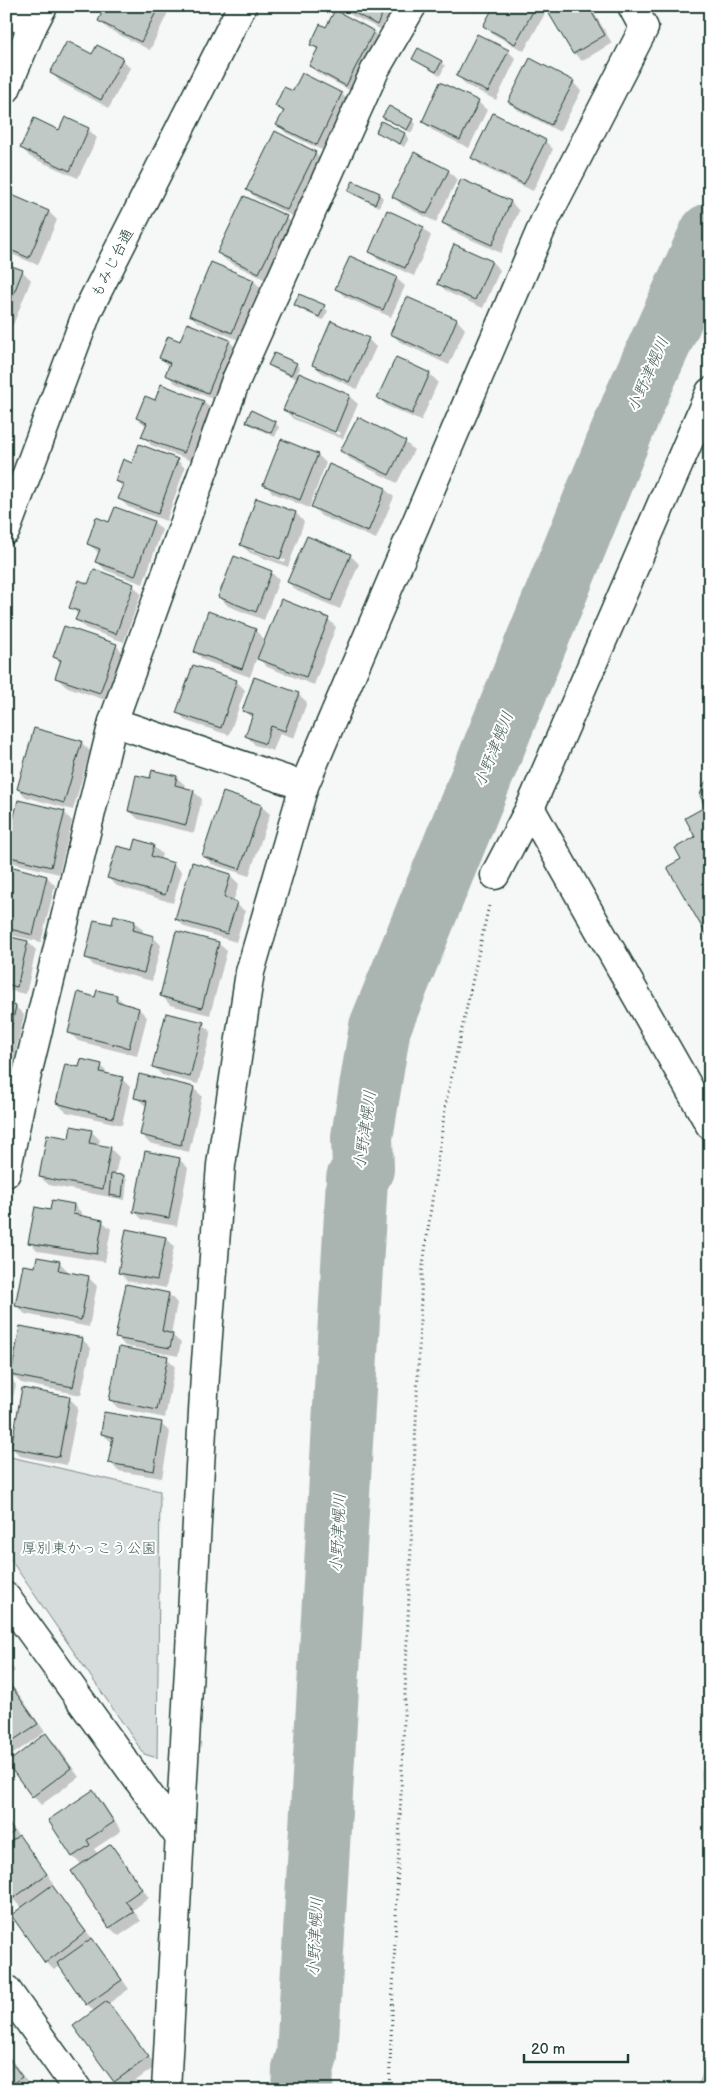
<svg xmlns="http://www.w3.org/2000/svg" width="716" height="2096" viewBox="0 0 716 2096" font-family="'Balsamiq Sans','Klee One',sans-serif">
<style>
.green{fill:#d6dcdb;stroke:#7a8c88}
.shadow{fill:#0003;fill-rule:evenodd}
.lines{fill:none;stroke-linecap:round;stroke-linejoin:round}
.river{stroke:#aab5b1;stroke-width:62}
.building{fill:#c0c9c6;stroke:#1f3d34}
.minor-casing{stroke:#1f3d34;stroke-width:31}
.path{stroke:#1f3d34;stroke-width:3;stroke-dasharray:1 4;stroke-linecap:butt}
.minor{stroke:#fff;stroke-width:28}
.labels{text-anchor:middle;stroke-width:4;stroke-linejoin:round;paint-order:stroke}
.street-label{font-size:15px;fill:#1f3d34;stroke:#fff}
.park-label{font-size:15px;fill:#445d55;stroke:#fff}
.water-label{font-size:16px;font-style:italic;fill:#49615a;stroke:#fff}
</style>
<rect width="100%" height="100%" fill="#f6f7f7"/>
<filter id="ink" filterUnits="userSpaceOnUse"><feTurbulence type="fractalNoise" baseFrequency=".02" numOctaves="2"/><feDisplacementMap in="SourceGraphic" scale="10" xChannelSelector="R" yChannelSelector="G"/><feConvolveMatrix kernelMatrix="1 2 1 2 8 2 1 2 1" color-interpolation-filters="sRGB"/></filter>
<g filter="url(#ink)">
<g class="green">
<polygon points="6,1456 160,1491 157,1758 144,1754 6,1553"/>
<polygon points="710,1741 710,1857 705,1830 702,1773"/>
<polygon points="710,2051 710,2090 695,2090 701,2080"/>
</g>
<g class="shadow">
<polygon points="106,6 171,6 150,50 108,29 99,20"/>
<polygon points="343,6 398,6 386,32 351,15"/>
<polygon points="464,6 480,6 476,13"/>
<polygon points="496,6 546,6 548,8 524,51 493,34 485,26"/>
<polygon points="560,6 590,6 612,43 582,61 574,53"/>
<polygon points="335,12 374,32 382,41 355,93 319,74 310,66 318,51 312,44 326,29"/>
<polygon points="508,51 516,59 496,100 466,85 458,76"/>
<polygon points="92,56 122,59 130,68 109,108 60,82 52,73"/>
<polygon points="413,59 441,62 445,66 440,76"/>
<polygon points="302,75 342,94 350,103 326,152 286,133 278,125 284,113 276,106 294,93"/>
<polygon points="573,82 581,91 560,132 518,110 509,102"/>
<polygon points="478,102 487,110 469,148 432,130 423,122"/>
<polygon points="384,117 412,120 416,124 411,133"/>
<polygon points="65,119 88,129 97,138 78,178 30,157 22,148 60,131"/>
<polygon points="382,123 405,134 409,138 404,147 377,131"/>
<polygon points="545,141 553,149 533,191 481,166 473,157"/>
<polygon points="315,153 323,161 296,218 256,198 248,190"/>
<polygon points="415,154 449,171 457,180 436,222 402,205 394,196"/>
<polygon points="461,181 511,202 519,211 501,253 452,231 443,223"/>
<polygon points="350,191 379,194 383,198 379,207 354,195"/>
<polygon points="6,211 49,212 57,220 38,265 6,252"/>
<polygon points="286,217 294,226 268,281 227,261 218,253"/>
<polygon points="423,228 431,236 414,276 379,260 371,252"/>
<polygon points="492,262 500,270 483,308 447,292 439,283"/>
<polygon points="212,264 254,281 262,289 241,341 199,323 190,315"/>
<polygon points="6,265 22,271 31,280 13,325 6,323"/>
<polygon points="396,278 405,286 391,317 345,297 336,288"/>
<polygon points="407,299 457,320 465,329 449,365 400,342 392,334"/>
<polygon points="295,305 324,307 328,311 323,320 299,309"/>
<polygon points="368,339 376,347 357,389 322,373 313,365"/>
<polygon points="229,341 238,350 217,401 175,383 167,375 169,366 160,358 181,342"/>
<polygon points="397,359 430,374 438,382 421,421 387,406 379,398"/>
<path d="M296,364l4,4 -3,6 52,22 9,8 -15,35 -50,-20 -8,-9 12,-31 -23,-10 -4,-4zM293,413l48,20 -1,2 -47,-19z"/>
<polygon points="156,402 204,402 212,410 192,461 151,445 143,436 147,427 138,418"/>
<polygon points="247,422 275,423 279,427 275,437 252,426"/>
<polygon points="405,442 414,450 397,483 350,459 342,451"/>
<polygon points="318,455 326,463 309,508 273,493 265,485"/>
<polygon points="177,460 185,468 166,521 128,507 120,499 124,488 116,481 132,464"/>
<polygon points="385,489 394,497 376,539 321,516 313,507"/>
<path d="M257,500l39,13 8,9 -16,45 -38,-14 -9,-8zM250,547l36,13 -1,2 -35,-12z"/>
<polygon points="154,522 162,530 143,584 105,570 97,561 99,553 88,544 110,524"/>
<polygon points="350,555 359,564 340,609 297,591 288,582"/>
<polygon points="271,572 279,580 264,620 228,606 220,597"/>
<polygon points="89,585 133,585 141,594 124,642 85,628 77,619 78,615 71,607"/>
<polygon points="328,619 336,627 314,685 267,667 257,657 250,677 203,660 195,651 255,630 264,639 260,650 262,650"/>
<polygon points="116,645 124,654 108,701 65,686 57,678 62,664 54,657"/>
<polygon points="236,681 245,690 229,735 186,721 178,712"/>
<polygon points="298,694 307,702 294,738 280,733 273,751 255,745 247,736 253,719 244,710"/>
<polygon points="81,742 90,751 73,810 26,797 18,789"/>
<polygon points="176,777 185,785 184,789 193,791 202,799 194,833 138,819 129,810 151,780"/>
<polygon points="261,806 270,814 249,876 212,864 203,856"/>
<polygon points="64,812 72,821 59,874 14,863 6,855"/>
<polygon points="153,846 162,854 160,860 173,864 182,872 173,903 117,886 108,878 133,852"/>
<polygon points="6,867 47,877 55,885 41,942 6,934"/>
<polygon points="230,875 239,884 233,902 245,911 236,942 185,927 176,919"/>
<polygon points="135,922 143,930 142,934 153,937 161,945 152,981 94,966 86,957 113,926"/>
<polygon points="6,937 28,942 36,950 26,994 6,990"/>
<polygon points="218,943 227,951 210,1015 170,1005 162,996"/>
<polygon points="116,996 126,1005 139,1009 147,1017 137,1056 78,1041 70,1033 96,998"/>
<polygon points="6,1005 16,1007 24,1015 10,1078 6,1077"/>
<polygon points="203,1024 211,1032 198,1084 162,1075 154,1067"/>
<polygon points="101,1065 109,1076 122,1079 130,1087 122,1125 66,1112 57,1103 80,1068"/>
<polygon points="6,1086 9,1089 6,1099"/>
<polygon points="193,1088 202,1096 189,1152 149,1143 141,1134 147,1107 135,1097"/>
<polygon points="91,1131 100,1140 98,1146 110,1148 119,1157 115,1175 123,1176 127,1180 125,1200 49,1185 40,1177 70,1139"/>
<polygon points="179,1159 188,1168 177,1226 143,1220 134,1211"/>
<path d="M74,1205l8,8v4l20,4 9,8 -6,33 -67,-11 -8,-9 21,-31zM72,1210h3l-2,11z"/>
<polygon points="166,1238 174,1246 166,1288 127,1281 119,1272"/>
<polygon points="59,1262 68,1271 67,1273 88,1277 97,1286 89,1327 25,1314 17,1306 36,1269"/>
<polygon points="169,1294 177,1303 171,1334 181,1343 178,1356 125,1346 117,1337"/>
<polygon points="82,1339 91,1348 81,1395 21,1383 12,1375"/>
<polygon points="167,1358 175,1366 165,1418 118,1408 110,1400"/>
<polygon points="6,1379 12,1380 16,1385 13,1397 6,1395"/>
<polygon points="69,1398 78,1407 67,1465 20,1456 12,1448"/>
<polygon points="161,1424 170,1432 162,1478 118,1471 110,1462 113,1443 102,1434"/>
<polygon points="6,1658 15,1671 6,1677"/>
<polygon points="9,1684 18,1693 45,1732 9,1757 6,1754 6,1686"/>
<polygon points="46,1735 55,1743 79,1777 41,1805 33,1796"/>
<polygon points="92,1792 101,1800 121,1831 94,1849 98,1854 111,1845 119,1854 149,1898 133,1910 141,1921 119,1936 110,1928 72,1872 82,1865 73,1857 49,1821"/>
<polygon points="6,1819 54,1883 50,1886 100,1948 129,1989 108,2004 156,2066 123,2090 115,2082 74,2026 95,2012 87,2004 60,1966 54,1970 46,1962 22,1909 6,1891"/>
<polygon points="6,2052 30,2086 24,2090 6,2090"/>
</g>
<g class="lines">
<polyline class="river" points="302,2090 303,2069 307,2056 357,1179 363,1169 362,1137 380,1027 636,397 710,234"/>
</g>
<g class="building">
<polygon points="105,6 159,6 141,42 98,21"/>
<polygon points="342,6 386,6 377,25"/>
<polygon points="494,6 536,6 515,44 483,26"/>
<polygon points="558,6 588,6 605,35 573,54 548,12"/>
<polygon points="335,10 374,31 346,86 309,66 318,48 310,45 320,24 326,27"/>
<polygon points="477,34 509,50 488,92 456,76"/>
<polygon points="67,41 92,54 97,45 123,58 101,100 50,73"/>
<polygon points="418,48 442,61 436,72 412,59"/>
<polygon points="530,58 574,81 551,125 508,102"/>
<polygon points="302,73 342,93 317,145 276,125 284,111 275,106 284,87 293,91"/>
<polygon points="440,82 479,101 460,140 422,122"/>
<polygon points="389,106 413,119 407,130 382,117"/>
<polygon points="493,113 546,140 524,184 471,158"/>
<polygon points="65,117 89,128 70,171 20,148 34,118 59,130"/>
<polygon points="381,121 405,133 400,144 376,132"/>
<polygon points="275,131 316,152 287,210 246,190"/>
<polygon points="414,152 449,170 427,214 392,197"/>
<polygon points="461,179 511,201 492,245 442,223"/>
<polygon points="353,181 380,193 375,204 348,191"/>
<polygon points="12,195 49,211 29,258 6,248 6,208"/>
<polygon points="244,196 287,216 259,273 217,253"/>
<polygon points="387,210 424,227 405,268 369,252"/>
<polygon points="454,244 492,261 475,300 437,284"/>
<polygon points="350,256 397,277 383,310 335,289"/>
<polygon points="211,262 254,280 232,333 189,315"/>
<polygon points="6,264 23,270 6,313"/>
<polygon points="299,294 325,305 319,317 294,305"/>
<polygon points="407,297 457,319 441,357 390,334"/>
<polygon points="331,321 369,338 349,382 312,365"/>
<polygon points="187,323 230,340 208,393 165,375 170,363 159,358 168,336 180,341"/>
<polygon points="274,353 297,363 291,375 268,365"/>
<polygon points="396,357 430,373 412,414 377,398"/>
<polygon points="299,373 350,395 335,432 283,410"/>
<polygon points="161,384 204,401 184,453 141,437 147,423 136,418 145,396 155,400"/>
<polygon points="251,410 276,422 271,433 246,422"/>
<polygon points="358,417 406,441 389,475 340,451"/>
<polygon points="281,439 318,454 300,500 263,485"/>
<polygon points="139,444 178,459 158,514 118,499 124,484 115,481 123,459 132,463"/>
<polygon points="329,464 386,488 368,532 311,507"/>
<polygon points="256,498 296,512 280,559 240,545"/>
<polygon points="115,507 154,521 135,576 95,562 100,549 87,544 96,517 109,522"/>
<polygon points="307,536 351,554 331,601 287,582"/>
<polygon points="234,556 272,571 256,612 218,597"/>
<polygon points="94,569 134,584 116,634 75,620 79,611 69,608 79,580 88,584"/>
<polygon points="281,599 329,618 306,677 257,659"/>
<polygon points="208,611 256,629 242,669 194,652"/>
<polygon points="64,626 117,644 100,693 55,678 61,660 53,657"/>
<polygon points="193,665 237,680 221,728 176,713"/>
<polygon points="254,677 299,693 285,731 271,726 265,744 245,736 253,714 242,711"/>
<polygon points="34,728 82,741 64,803 17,789"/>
<polygon points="152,770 177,776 175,785 194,790 186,825 128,811 136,775 150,778"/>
<polygon points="710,777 710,941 667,867 681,859 675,848 695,837 685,818 705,807 700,795 704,784"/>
<polygon points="223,792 262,805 240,869 202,856"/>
<polygon points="18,800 65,811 51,867 6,856 6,849"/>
<polygon points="136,839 154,845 151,856 174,863 165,895 107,878 117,846 133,850"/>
<polygon points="192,862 231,874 224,897 237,902 227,934 175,919"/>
<polygon points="6,865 47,876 33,935 6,928"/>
<polygon points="114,915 135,921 133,930 154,936 144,973 85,958 94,920 112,924"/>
<polygon points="176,931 219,942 202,1008 160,996"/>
<polygon points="6,936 28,941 17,987 6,984"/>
<polygon points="97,990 117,995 116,1001 139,1008 129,1048 68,1033 78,992 95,997"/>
<polygon points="6,1003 16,1006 6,1050"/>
<polygon points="166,1013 204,1022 190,1077 152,1067"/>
<polygon points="81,1059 102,1064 100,1072 123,1077 113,1118 56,1103 65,1064 79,1067"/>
<polygon points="139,1074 194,1087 181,1145 140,1135 147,1101 134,1098"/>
<polygon points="71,1126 92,1130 89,1143 111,1147 103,1189 39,1177 47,1134 69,1138"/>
<polygon points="145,1151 180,1158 169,1218 133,1212"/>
<polygon points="111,1174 124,1175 122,1197 109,1195"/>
<polygon points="52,1200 74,1204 73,1214 103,1220 97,1254 28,1243 35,1207 50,1210"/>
<polygon points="126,1229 166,1237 157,1280 118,1273"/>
<polygon points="37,1257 60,1261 58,1270 89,1276 81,1320 15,1306 23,1265 35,1267"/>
<polygon points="126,1284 169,1293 162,1331 173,1334 170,1348 115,1338"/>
<polygon points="20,1326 83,1338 73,1387 11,1375"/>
<polygon points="119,1347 168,1356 157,1410 109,1400"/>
<polygon points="6,1378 12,1379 9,1393 6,1393"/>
<polygon points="22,1388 70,1397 59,1457 11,1448"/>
<polygon points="104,1412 162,1422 154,1471 108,1463 113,1437 101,1434"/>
<polygon points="9,1683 38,1724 6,1745 6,1685"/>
<polygon points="46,1733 71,1768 32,1797 7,1763"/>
<polygon points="93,1790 114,1822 87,1840 90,1845 72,1857 48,1820"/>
<polygon points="6,1820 14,1832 6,1837"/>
<polygon points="19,1835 47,1874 11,1900 6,1893 6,1845"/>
<polygon points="111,1844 142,1889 125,1901 134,1912 109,1928 71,1871"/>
<polygon points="52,1885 86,1932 45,1963 11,1915"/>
<polygon points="92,1938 122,1980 86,2005 57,1963"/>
<polygon points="107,2001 149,2057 114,2082 73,2026"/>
<polygon points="6,2054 22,2077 6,2088"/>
</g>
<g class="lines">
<defs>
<g id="minor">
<polyline points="6,12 33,25"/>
<polyline points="6,89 33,25 43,6"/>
<polyline points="6,530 88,310 242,6"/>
<polyline points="113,722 304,786"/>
<polyline points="530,808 710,1125"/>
<polyline points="495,875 530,808 710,392"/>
<polyline points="6,1173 22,1095 113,722 236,380 376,68 412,6"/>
<polyline points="6,1597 180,1838"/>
<polyline points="6,1989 78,2090"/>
<polyline points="166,2090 205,1375 221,1165 250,972 304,786 546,218 644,28 632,6"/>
</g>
</defs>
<use href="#minor" class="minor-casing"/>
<polyline class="path" points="389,2090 422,1272 446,1102 489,905"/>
<use href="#minor" class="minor"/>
</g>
</g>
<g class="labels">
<g class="street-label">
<text transform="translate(112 263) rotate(-63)" y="5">もみじ台通</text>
</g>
<g class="park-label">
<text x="89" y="1553">厚別東かっこう公園</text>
</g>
<g class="water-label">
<text transform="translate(647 374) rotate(-66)" y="6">小野津幌川</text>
<text transform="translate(493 749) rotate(-68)" y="6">小野津幌川</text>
<text transform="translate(364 1130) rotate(-82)" y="6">小野津幌川</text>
<text transform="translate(337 1533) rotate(-87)" y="6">小野津幌川</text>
<text transform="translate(314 1937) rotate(-87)" y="6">小野津幌川</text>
</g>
</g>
<rect width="716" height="2096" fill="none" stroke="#fff" stroke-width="25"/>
<rect x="12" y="12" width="691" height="2071" fill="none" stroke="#1f3d34" stroke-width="2" filter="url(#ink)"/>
<path d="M524 2054v8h104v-8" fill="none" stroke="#1f3d34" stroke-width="2.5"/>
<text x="531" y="2054" font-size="15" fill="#1f3d34" stroke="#ffffff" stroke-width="4" paint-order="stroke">20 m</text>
</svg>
